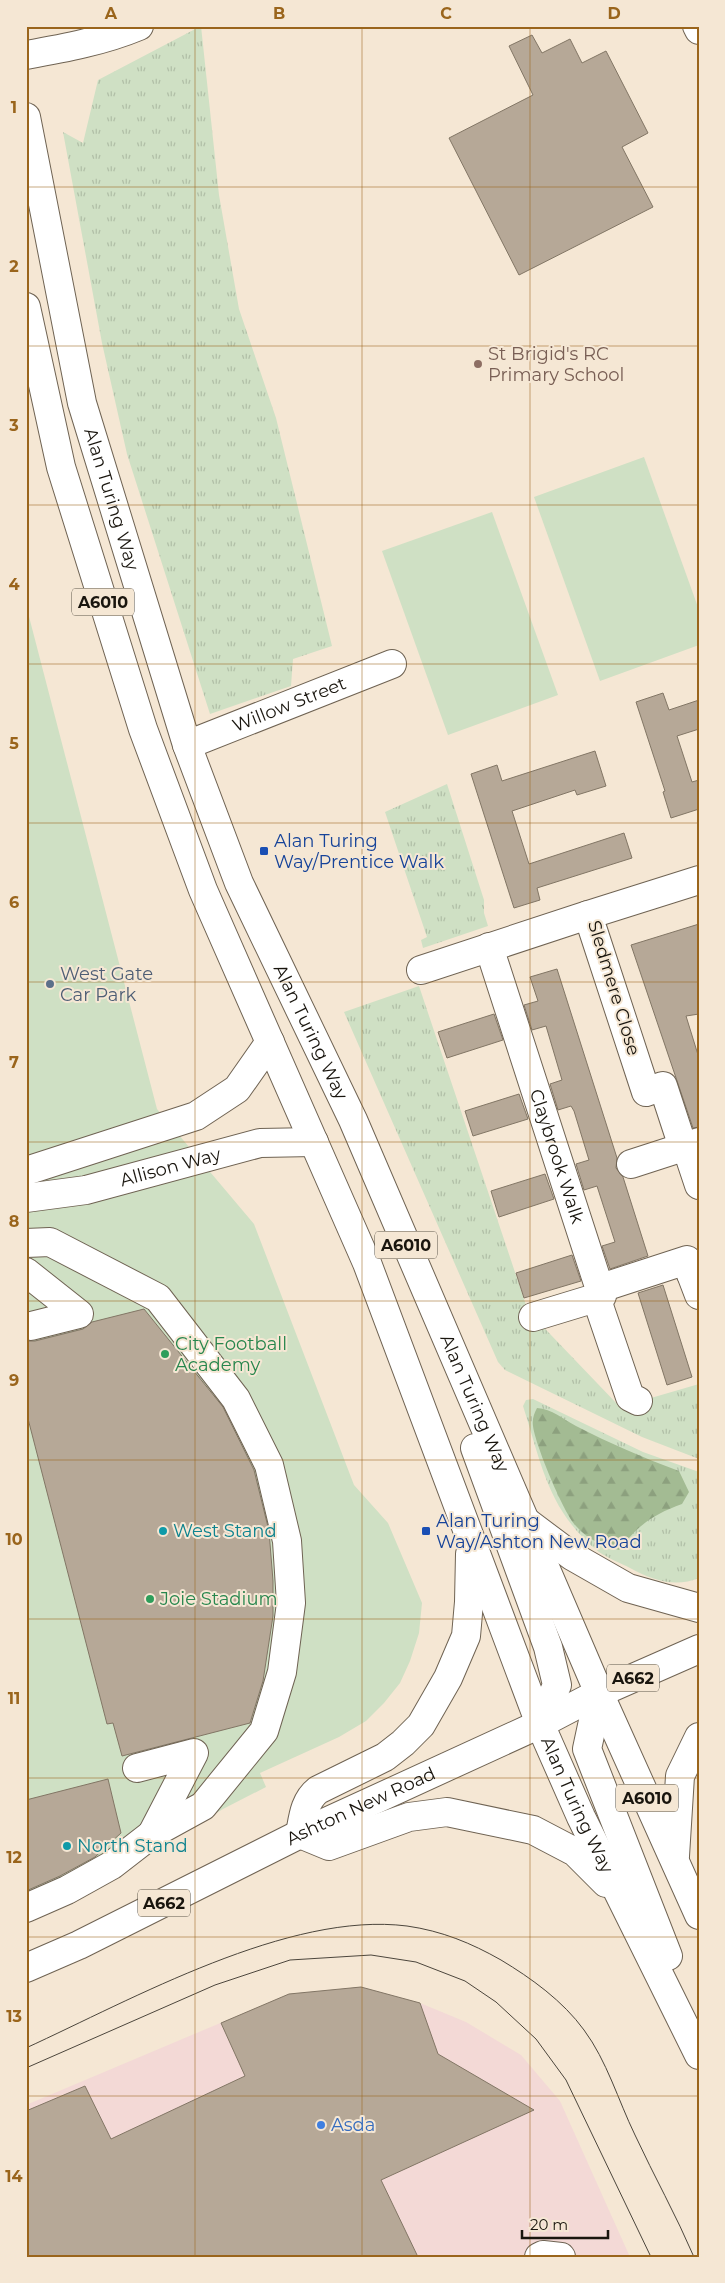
<svg xmlns="http://www.w3.org/2000/svg" width="725" height="2283" viewBox="0 0 725 2283" font-family="Montserrat,sans-serif">
<style>
.commercial{fill:#f3d9d6}
.grass{fill:url(#grass-tufts)}
.forest{fill:url(#forest-firs)}
.pitch{fill:#cfe0c4}
.building{fill:#b6a897;stroke:#827665}
.lines{fill:none;stroke-linecap:round;stroke-linejoin:round}
.minor-casing{stroke:#6f6353;stroke-width:30}
.major-casing{stroke:#6f6353;stroke-width:30}
.highway-casing{stroke:#6f6353;stroke-width:30}
.minor{stroke:#fff;stroke-width:28}
.major{stroke:#fff;stroke-width:28}
.highway{stroke:#fff;stroke-width:28}
.tram{stroke:#4c463c;stroke-width:1}
.grid{fill:none;stroke:#9a651c;stroke-width:1;stroke-opacity:0.55}
.education-dot{fill:#8d6e63;stroke:#f5e7d4;stroke-width:2}
.transit-dot{fill:#1a4fb4;stroke:#f5e7d4;stroke-width:2}
.service-dot{fill:#5c6f8a;stroke:#f5e7d4;stroke-width:2}
.leisure-dot{fill:#2e9e5b;stroke:#f5e7d4;stroke-width:2}
.culture-dot{fill:#0f9aa8;stroke:#f5e7d4;stroke-width:2}
.shop-dot{fill:#3f7fe0;stroke:#f5e7d4;stroke-width:2}
.labels{text-anchor:middle;stroke-width:4;stroke-linejoin:round;paint-order:stroke}
.shield{fill:#f5e7d4;stroke:#5b5449;stroke-width:1}
.shield-label{font-size:16px;font-weight:bold;fill:#19150e}
.education-label{font-size:18px;fill:#785e54;stroke:#f5e7d4;text-anchor:start}
.street-label{font-size:18px;fill:#19150e;stroke:#f5e7d4}
.transit-label{font-size:18px;fill:#164399;stroke:#f5e7d4;text-anchor:start}
.service-label{font-size:18px;fill:#4e5e75;stroke:#f5e7d4;text-anchor:start}
.leisure-label{font-size:18px;fill:#27864d;stroke:#f5e7d4;text-anchor:start}
.culture-label{font-size:18px;fill:#0d838f;stroke:#f5e7d4;text-anchor:start}
.shop-label{font-size:18px;fill:#366cbe;stroke:#f5e7d4;text-anchor:start}
.neatline{fill:none;stroke:#9a651c;stroke-width:2}
.grid-label{font-size:16px;text-anchor:middle;font-weight:bold;fill:#9a651c}
</style>
<defs>
<pattern id="grass-tufts" width="24" height="20" patternUnits="userSpaceOnUse" patternTransform="scale(1.25)"><rect width="24" height="20" fill="#cfe0c4"/><path d="M3 7l-1-3M5 7V3M7 7l1-3M15 17l-1-3M17 17v-4M19 17l1-3" fill="none" stroke="#b1bfa7"/></pattern>
<pattern id="forest-firs" width="22" height="20" patternUnits="userSpaceOnUse" patternTransform="scale(1.25)"><rect width="22" height="20" fill="#a3bb93"/><path d="M5 1l3.5 6h-7zM16 11l3.5 6h-7z" fill="#8ca07e"/></pattern>
</defs>
<rect width="100%" height="100%" fill="#f5e7d4"/>
<polygon class="commercial" points="361,1987 420,2003 466,2022 521,2055 560,2101 630,2257 26,2257 26,2105 289,1994"/>
<g class="grass">
<polygon points="201,26 219,195 239,309 276,418 332,646 293,659 291,686 210,714 127,454 102,343 63,132 83,143 98,80"/>
<polygon points="447,784 484,900 484,913 488,926 423,948 421,940 427,937 385,812"/>
<polygon points="419,986 528,1311 620,1407 699,1384 699,1459 642,1437 505,1370 498,1362 344,1012"/>
<path d="M533,1399l110,53 56,20v106c-24,10 -47,2 -69,-10 -10,-5 -22,-10 -31,-16 -51,-41 -57,-87 -76,-146l3,-6z"/>
</g>
<path class="forest" d="M537,1408c15,1 26,11 39,18 33,17 68,32 103,45l10,21 -7,12c-28,10 -44,21 -63,46 -17,-5 -31,-10 -43,-24 -12,-12 -41,-82 -43,-100 -1,-7 1,-12 4,-18z"/>
<g class="pitch">
<polygon points="644,457 699,610 699,645 600,681 534,497"/>
<polygon points="492,512 558,695 448,735 382,551"/>
<polygon points="26,605 157,1109 254,1224 354,1485 388,1523 422,1603 419,1633 410,1661 400,1683 384,1703 366,1721 339,1737 260,1773 266,1787 223,1809 59,1909 26,1923"/>
</g>
<g class="building">
<polygon points="532,35 542,53 570,39 582,63 606,51 648,133 622,147 653,207 519,275 449,138 533,95 509,46"/>
<polygon points="663,693 669,710 699,700 699,729 677,736 692,782 699,780 699,809 671,818 663,792 665,791 636,702"/>
<polygon points="595,751 606,786 577,795 575,790 512,811 529,864 624,833 632,858 537,888 540,900 514,908 471,774 497,765 502,781"/>
<polygon points="699,924 699,1014 686,1016 699,1058 699,1127 693,1128 631,945"/>
<polygon points="557,969 617,1158 616,1168 623,1177 648,1256 610,1269 602,1246 615,1242 597,1186 584,1190 576,1164 589,1160 574,1111 571,1106 558,1110 550,1084 562,1080 546,1026 532,1030 524,1005 538,1001 530,977"/>
<polygon points="494,1014 503,1040 447,1058 438,1032"/>
<polygon points="519,1094 528,1119 473,1136 465,1111"/>
<polygon points="545,1174 554,1199 499,1217 491,1191"/>
<polygon points="572,1255 581,1281 524,1298 516,1273"/>
<polygon points="663,1285 692,1377 667,1385 638,1293"/>
<polygon points="144,1309 223,1407 254,1470 269,1531 273,1581 273,1616 263,1681 250,1723 122,1756 113,1723 107,1724 26,1411 26,1341 35,1341 83,1329 92,1322"/>
<polygon points="108,1779 121,1833 95,1857 60,1876 26,1891 26,1800"/>
<polygon points="361,1987 420,2003 438,2054 534,2110 381,2180 418,2257 26,2257 26,2111 85,2086 111,2139 245,2076 221,2023 289,1994"/>
</g>
<g class="lines">
<defs>
<g id="minor">
<polyline points="697,26 699,30"/>
<path d="M26,55c39,-7 77,-14 113,-29"/>
<path id="s1" d="M187,745l205,-81"/>
<path id="s2" d="M489,947l113,349 -69,21"/>
<polyline points="421,970 588,915"/>
<polyline points="686,1146 699,1185"/>
<polyline points="683,1147 663,1086 646,1092 588,915 699,880"/>
<polyline points="631,1164 699,1142"/>
<polyline points="26,1171 196,1116 237,1089 270,1042"/>
<path id="s3" d="M26,1198l60,-8 174,-47 54,-1"/>
<polyline points="26,1243 50,1242 158,1298 236,1399 269,1465 287,1541 291,1603 282,1672 264,1731 203,1806 152,1834 112,1865 67,1890 26,1908"/>
<polyline points="26,1272 79,1314 31,1326"/>
<polyline points="691,1274 699,1295"/>
<polyline points="601,1288 687,1260 691,1274 699,1272"/>
<polyline points="596,1297 630,1397 638,1401"/>
<polyline points="137,1768 194,1753 152,1834"/>
<polyline points="539,2257 543,2255 561,2257"/>
</g>
<g id="major">
<polyline points="599,1693 699,1649"/>
<path id="s4" d="M26,1968l53,-23 221,-111 240,-110"/>
</g>
<g id="highway">
<path id="s5" d="M26,117l56,286 105,342 52,138 114,237 246,573 100,222"/>
<path id="s6" d="M26,307l35,160 82,262 60,161 164,373 173,461 41,93 118,238"/>
<polyline points="475,1448 548,1647 557,1685 540,1724"/>
<polyline points="528,1523 572,1556 628,1588 699,1608"/>
<path d="M470,1554l-1,48 -3,34 -18,42 -27,47 -18,18 -18,14 -67,33c-14,11 -15,28 -18,44l29,12 80,-29 38,-5 86,18 42,22 31,31"/>
<polyline points="599,1693 587,1749 668,1956"/>
<polyline points="540,1724 599,1693"/>
<polyline points="675,1856 680,1776 699,1737"/>
</g>
</defs>
<use href="#minor" class="minor-casing"/>
<use href="#major" class="major-casing"/>
<use href="#highway" class="highway-casing"/>
<use href="#minor" class="minor"/>
<use href="#major" class="major"/>
<use href="#highway" class="highway"/>
<g class="tram">
<path d="M26,2048c107,-49 263,-137 381,-122 35,5 64,17 94,34 30,18 62,41 83,70 23,31 34,70 51,105 19,41 41,80 59,122"/>
<polyline points="26,2068 215,1985 290,1960 371,1955 416,1962 465,1981 496,2002 536,2039 566,2080 651,2257"/>
</g>
</g>
<path class="grid" d="M195,26v2231M362,26v2231M530,26v2231M26,187h673M26,346h673M26,505h673M26,664h673M26,823h673M26,982h673M26,1142h673M26,1301h673M26,1460h673M26,1619h673M26,1778h673M26,1937h673M26,2096h673"/>
<circle class="education-dot" cx="478" cy="364" r="5"/>
<g class="transit-dot">
<rect x="259" y="846" width="10" height="10" rx="2.5"/>
<rect x="421" y="1526" width="10" height="10" rx="2.5"/>
</g>
<circle class="service-dot" cx="50" cy="984" r="5"/>
<g class="leisure-dot">
<circle cx="165" cy="1354" r="5"/>
<circle cx="150" cy="1599" r="5"/>
</g>
<g class="culture-dot">
<circle cx="163" cy="1531" r="5"/>
<circle cx="67" cy="1846" r="5"/>
</g>
<circle class="shop-dot" cx="321" cy="2125" r="5"/>
<g class="labels">
<g class="shield">
<rect x="72" y="588.5" width="62" height="27" rx="4"/>
<rect x="375" y="1231.5" width="62" height="27" rx="4"/>
<rect x="607" y="1664.5" width="52" height="27" rx="4"/>
<rect x="616" y="1784.5" width="62" height="27" rx="4"/>
<rect x="138" y="1889.5" width="52" height="27" rx="4"/>
</g>
<g class="shield-label">
<text x="103" y="608">A6010</text>
<text x="406" y="1251">A6010</text>
<text x="633" y="1684">A662</text>
<text x="647" y="1804">A6010</text>
<text x="164" y="1909">A662</text>
</g>
<g class="education-label">
<text x="488" y="360">St Brigid's RC<tspan x="488" dy="21">Primary School</tspan></text>
</g>
<g class="street-label">
<text dy="6" stroke="none"><textPath href="#s5" startOffset="392">Alan Turing Way</textPath></text>
<text dy="6" stroke="none"><textPath href="#s1" startOffset="110">Willow Street</textPath></text>
<text transform="translate(614 988) rotate(73)" y="6">Sledmere Close</text>
<text dy="6" stroke="none"><textPath href="#s5" startOffset="962">Alan Turing Way</textPath></text>
<text dy="6" stroke="none"><textPath href="#s2" startOffset="220">Claybrook Walk</textPath></text>
<text dy="6" stroke="none"><textPath href="#s3" startOffset="148">Allison Way</textPath></text>
<text dy="6" stroke="none"><textPath href="#s5" startOffset="1368">Alan Turing Way</textPath></text>
<text dy="6" stroke="none"><textPath href="#s6" startOffset="1599">Alan Turing Way</textPath></text>
<text dy="6" stroke="none"><textPath href="#s4" startOffset="372">Ashton New Road</textPath></text>
</g>
<g class="transit-label">
<text x="274" y="847">Alan Turing<tspan x="274" dy="21">Way/Prentice Walk</tspan></text>
<text x="436" y="1527">Alan Turing<tspan x="436" dy="21">Way/Ashton New Road</tspan></text>
</g>
<g class="service-label">
<text x="60" y="980">West Gate<tspan x="60" dy="21">Car Park</tspan></text>
</g>
<g class="leisure-label">
<text x="175" y="1350">City Football<tspan x="175" dy="21">Academy</tspan></text>
<text x="160" y="1605">Joie Stadium</text>
</g>
<g class="culture-label">
<text x="173" y="1537">West Stand</text>
<text x="77" y="1852">North Stand</text>
</g>
<g class="shop-label">
<text x="331" y="2131">Asda</text>
</g>
</g>
<rect width="725" height="2283" fill="none" stroke="#f5e7d4" stroke-width="55"/>
<path d="M522 2230v8h86v-8" fill="none" stroke="#19150e" stroke-width="2.5"/>
<text x="530" y="2230" font-size="15" fill="#19150e" stroke="#f5e7d4" stroke-width="4" paint-order="stroke">20 m</text>
<rect x="28" y="28" width="670" height="2228" class="neatline"/>
<g class="grid-label">
<text x="111" y="19">A</text>
<text x="279" y="19">B</text>
<text x="446" y="19">C</text>
<text x="614" y="19">D</text>
<text x="14" y="113">1</text>
<text x="14" y="272">2</text>
<text x="14" y="431">3</text>
<text x="14" y="590">4</text>
<text x="14" y="749">5</text>
<text x="14" y="908">6</text>
<text x="14" y="1068">7</text>
<text x="14" y="1227">8</text>
<text x="14" y="1386">9</text>
<text x="14" y="1545">10</text>
<text x="14" y="1704">11</text>
<text x="14" y="1863">12</text>
<text x="14" y="2022">13</text>
<text x="14" y="2182">14</text>
</g>
</svg>
